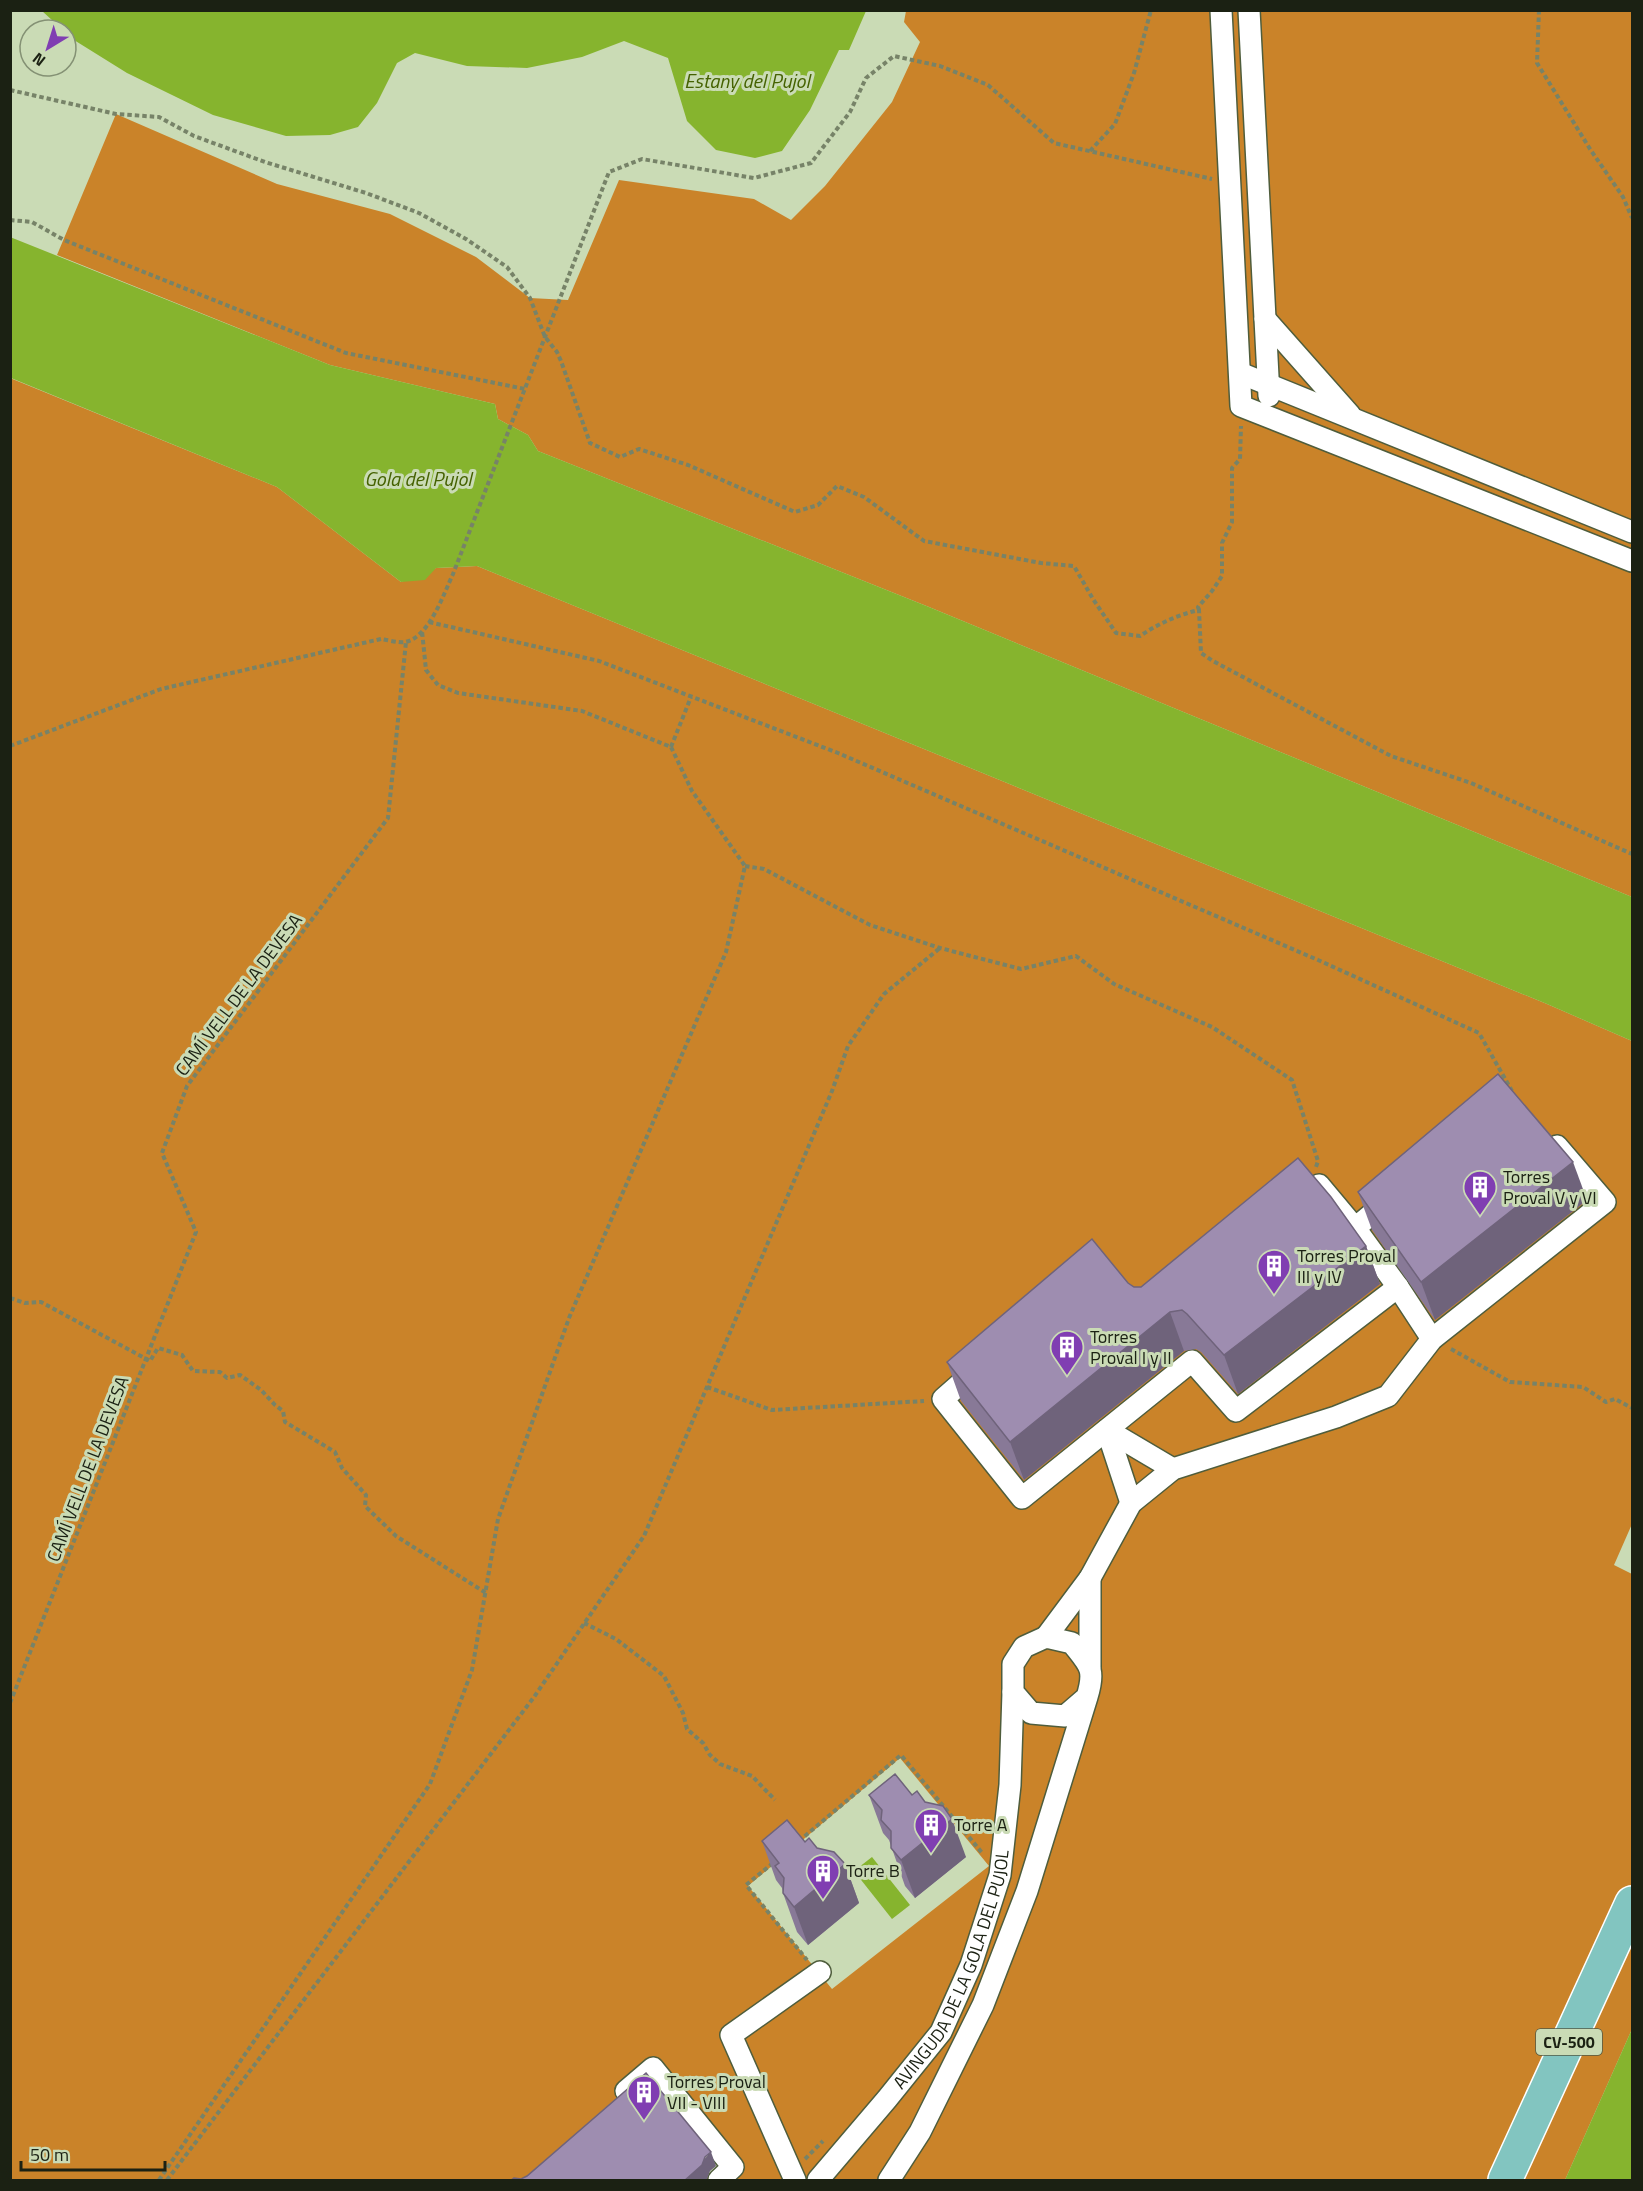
<svg xmlns="http://www.w3.org/2000/svg" width="1643" height="2191" viewBox="0 0 1643 2191" font-family="'Titillium Web',sans-serif">
<style>
.forest{fill:#ca8329;fill-rule:evenodd}
.water{fill:#86b42e}
.lines{fill:none;stroke-linecap:round;stroke-linejoin:round}
.street-casing{stroke:#4f5d3c;stroke-width:24}
.primary-casing{stroke:#fff;stroke-width:36}
.path{stroke:#778368;stroke-width:4;stroke-dasharray:4.5 3;stroke-linecap:butt}
.street{stroke:#fff;stroke-width:21}
.primary{stroke:#82c5c0;stroke-width:33}
.wall{fill:#887997}
.shaded-wall{fill:#6f637b}
.building{fill:#9e8db0;stroke:#6f637b;stroke-width:1.5}
.labels{text-anchor:middle;stroke-width:6;stroke-linejoin:round;paint-order:stroke}
.shield{fill:#cadbb5;stroke:#505944;stroke-width:1.5}
.shield-label{font-size:16px;font-weight:bold;fill:#1b2113}
.street-label{font-size:18px;fill:#1b2113;stroke:#cadbb5}
.poi-label{font-size:18px;fill:#1b2113;stroke:#cadbb5;text-anchor:start}
.water-label{font-size:20px;font-style:italic;fill:#456201;stroke:#cadbb5}
</style>
<rect width="100%" height="100%" fill="#cadbb5"/>
<g class="forest">
<polygon points="906,11 1632,11 1632,897 929,607 538,451 528,435 498,419 495,404 330,365 57,255 116,114 277,184 390,214 476,257 530,298 568,300 619,180 754,199 791,220 825,186 892,102 920,42 904,22"/>
<path d="M10,378l267,109 124,95 35,-14 41,-2 1070,438 85,37v483l-18,41 18,9v455l-67,151h-861l19,-15 -72,-87 -120,102h-520zM900,1758l89,108 -157,123 -84,-103z"/>
</g>
<g class="water">
<polygon points="42,11 866,11 849,50 839,50 810,110 782,151 755,158 716,150 687,121 668,58 624,41 582,57 527,68 467,66 415,53 397,63 377,103 358,127 330,135 286,136 213,115 127,73 74,40 66,30 63,30"/>
<polygon points="10,237 330,365 495,404 498,419 528,435 538,451 929,607 1632,897 1632,1041 1547,1004 477,566 436,568 425,580 401,582 277,487 11,378"/>
<polygon points="872,1857 910,1905 892,1919 854,1871"/>
<polygon points="1632,2029 1632,2180 1565,2180"/>
</g>
<g class="lines">
<defs>
<g id="street">
<polyline points="1221,10 1241,406 1632,561"/>
<polyline points="1249,10 1269,396"/>
<polyline points="1265,319 1350,415"/>
<polyline points="1240,373 1632,532"/>
<polyline points="1319,1185 1355,1228 1390,1199"/>
<polyline points="1355,1228 1398,1287 1432,1339"/>
<polyline points="976,1370 943,1399 1022,1498 1192,1361 1236,1411 1398,1287"/>
<polyline points="1107,1430 1131,1503"/>
<polyline points="1107,1430 1173,1469"/>
<polyline points="1090,1578 1090,1667"/>
<polyline points="1046,1637 1090,1578 1131,1503 1173,1469 1336,1417 1388,1396 1432,1339 1605,1202 1557,1146"/>
<polyline points="626,2091 653,2068 733,2167 719,2180"/>
<polyline points="795,2180 731,2035 820,1972"/>
<path id="s1" d="M818,2180l69,-81 54,-67 30,-67 29,-90 10,-90 3,-93"/>
<path d="M889,2180l31,-48 63,-127 44,-114 60,-194c9,-29 2,-32 -15,-54l-26,-6 -22,10 -11,17v28l18,21 34,3 22,-19"/>
</g>
<polyline id="primary" points="1505,2180 1632,1903"/>
</defs>
<use href="#street" class="street-casing"/>
<use href="#primary" class="primary-casing"/>
<g class="path">
<polyline points="1539,10 1537,63 1590,149 1623,197 1632,218"/>
<path d="M10,90l106,24 43,3 35,19 71,26 101,31 53,20 47,26 41,28 23,31 15,39 12,15 4,9 29,82 30,14 19,-8 49,16 107,47 23,-7 19,-19 27,11 60,44 117,22 33,3 19,33 23,34 24,3c18,-12 37,-21 59,-26l2,43 12,8 178,95 80,27 161,71"/>
<polyline points="1090,151 1115,124 1134,73 1151,10"/>
<polyline points="10,220 32,222 64,240 346,353 525,389"/>
<polyline points="1199,610 1198,607 1212,591 1222,576 1222,543 1232,522 1232,468 1240,459 1241,426"/>
<polyline points="429,622 599,661 838,753 1318,960 1479,1033 1512,1091"/>
<path d="M10,746l151,-57 220,-50c7,1 17,4 24,3 24,-4 39,-49 48,-68l156,-402 33,-13 112,19 57,-15 39,-51 16,-34 28,-22 46,10 48,19 66,58 158,36"/>
<polyline points="671,747 691,697"/>
<polyline points="745,866 764,869 870,925 940,948 1021,969 1076,956 1114,984 1212,1027 1292,1080 1318,1161 1316,1167"/>
<polyline points="10,1298 25,1303 41,1302 150,1361 158,1348 182,1355 193,1371 220,1372 227,1378 240,1375 261,1390 275,1405 283,1411 285,1422 335,1452 342,1468 366,1495 365,1506 396,1536 486,1593"/>
<polyline points="1451,1349 1510,1382 1583,1387 1606,1402 1615,1399 1632,1408"/>
<polyline points="707,1387 772,1410 924,1401"/>
<polyline points="584,1623 616,1639 664,1676 683,1713 687,1729 703,1743 710,1755 720,1764 752,1776 775,1800"/>
<polyline points="10,1703 196,1232 162,1153 187,1086 388,818 406,642"/>
<polyline points="799,1841 901,1755 983,1854"/>
<polyline points="773,1863 746,1885 807,1960"/>
<polyline points="805,2159 823,2141"/>
<polyline points="159,2180 430,1784 472,1670 498,1519 569,1318 726,952 745,866 692,791 671,747 582,711 458,693 438,685 426,670 422,631"/>
<polyline points="167,2180 534,1697 644,1536 832,1091 848,1046 884,994 940,948"/>
</g>
<use href="#street" class="street"/>
<use href="#primary" class="primary"/>
</g>
<g class="wall">
<polygon points="1358,1192 1587,1200 1435,1320 1372,1230"/>
<polygon points="1366,1246 1380,1284 1238,1394 1201,1352 1196,1349 1184,1351 1024,1480 961,1401 947,1362 1128,1283 1134,1287 1141,1287"/>
<polygon points="869,1795 966,1857 915,1898 905,1886 889,1840 883,1833"/>
<polygon points="762,1841 805,1842 817,1848 845,1864 859,1903 808,1945 797,1932 783,1893 782,1888 776,1880"/>
</g>
<g class="shaded-wall">
<polygon points="1573,1162 1587,1200 1435,1320 1421,1282"/>
<polygon points="1366,1246 1380,1284 1238,1394 1224,1355"/>
<polygon points="1170,1312 1184,1351 1024,1480 1010,1442"/>
<polygon points="952,1819 966,1857 915,1898 901,1860"/>
<polygon points="845,1864 859,1903 808,1945 794,1907"/>
<polygon points="711,2152 716,2166 710,2171 707,2179 704,2181 684,2181"/>
</g>
<g class="building">
<polygon points="1498,1074 1573,1162 1421,1282 1358,1192"/>
<polygon points="1298,1158 1331,1197 1366,1246 1224,1355 1187,1314 1182,1310 1170,1312 1010,1442 947,1362 1092,1239 1128,1283 1134,1287 1141,1287"/>
<polygon points="895,1774 912,1795 917,1791 925,1802 943,1806 952,1819 901,1860 891,1848 891,1831 881,1820 882,1810 869,1795"/>
<polygon points="787,1820 805,1842 809,1838 817,1848 834,1852 845,1864 794,1907 783,1893 784,1878 775,1866 779,1863 762,1841"/>
<polygon points="646,2073 711,2152 705,2157 702,2165 684,2181 510,2181 514,2178 521,2179 527,2176"/>
</g>
<defs>
<symbol id="building-pin" viewBox="-11 -11 22 30"><path d="M0 17L-7.5 6A9.5 9.5 0 1 1 7.5 6Z" fill="#803eb2" stroke="#cadbb5"/><path d="M-4-6H4V6H1V3H-1V6H-4ZM-2.5-4.3h1.7v1.8h-1.7ZM.8-4.3h1.7v1.8H.8ZM-2.5-1h1.7V.8h-1.7ZM.8-1h1.7V.8H.8Z" fill="#fff"/></symbol>
</defs>
<g fill-rule="evenodd">
<use href="#building-pin" x="1461" y="1168" width="38" height="52"/>
<use href="#building-pin" x="1255" y="1247" width="38" height="52"/>
<use href="#building-pin" x="1048" y="1328" width="38" height="52"/>
<use href="#building-pin" x="912" y="1806" width="38" height="52"/>
<use href="#building-pin" x="804" y="1852" width="38" height="52"/>
<use href="#building-pin" x="625" y="2073" width="38" height="52"/>
</g>
<g class="labels">
<rect class="shield" x="1536" y="2029" width="66" height="26" rx="4.5"/>
<g class="shield-label">
<text x="1569" y="2048">CV-500</text>
</g>
<g class="street-label">
<text transform="translate(239 995) rotate(-53)" y="6">CAMÍ VELL DE LA DEVESA</text>
<text transform="translate(88 1469) rotate(-69)" y="6">CAMÍ VELL DE LA DEVESA</text>
<text dy="6" stroke="none"><textPath href="#s1" startOffset="254">AVINGUDA DE LA GOLA DEL PUJOL</textPath></text>
</g>
<g class="poi-label">
<text x="1503" y="1183">Torres<tspan x="1503" dy="21">Proval V y VI</tspan></text>
<text x="1297" y="1262">Torres Proval<tspan x="1297" dy="21">III y IV</tspan></text>
<text x="1090" y="1343">Torres<tspan x="1090" dy="21">Proval I y II</tspan></text>
<text x="954" y="1831">Torre A</text>
<text x="846" y="1877">Torre B</text>
<text x="667" y="2088">Torres Proval<tspan x="667" dy="21">VII - VIII</tspan></text>
</g>
<g class="water-label">
<text x="747" y="88">Estany del Pujol</text>
<text x="418" y="486">Gola del Pujol</text>
</g>
</g>
<rect width="1643" height="2191" fill="none" stroke="#1b2113" stroke-width="24"/>
<g transform="translate(48 48) rotate(218)"><circle r="28" fill="#cadbb5" stroke="#849174" stroke-width="1.5"/>
<path d="M0-4.5L10 22L0 15L-10 22Z" fill="#803eb2"/>
<text y="-9" font-size="16" font-weight="bold" text-anchor="middle" fill="#1b2113">N</text>
</g>
<path d="M21 2161v9h144v-9" fill="none" stroke="#1b2113" stroke-width="3"/>
<text x="30" y="2161" font-size="18" fill="#1b2113" stroke="#cadbb5" stroke-width="4.5" paint-order="stroke">50 m</text>
</svg>
